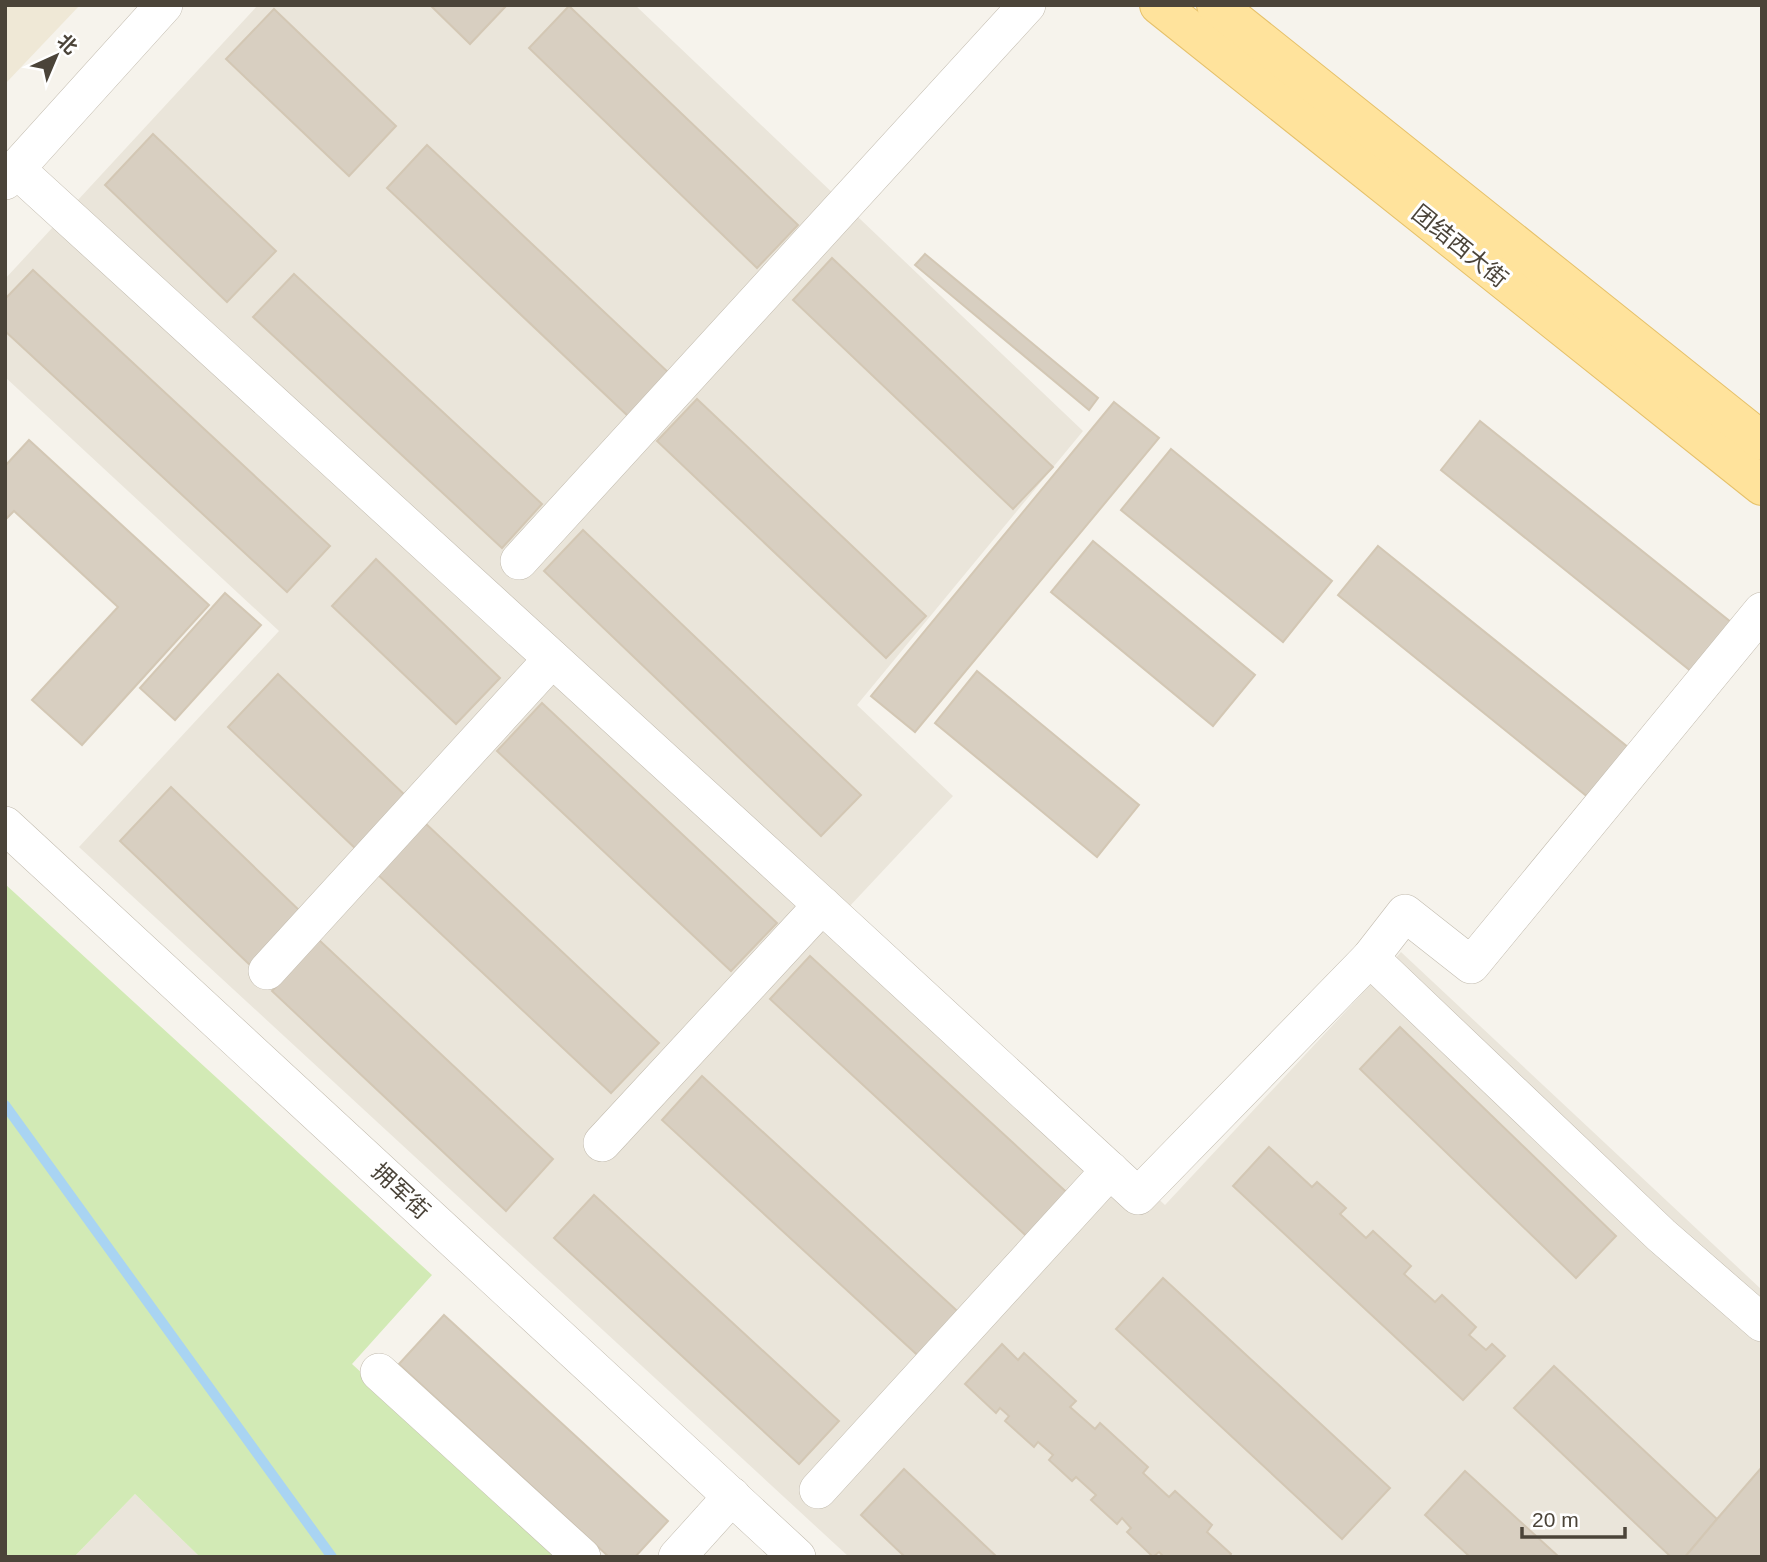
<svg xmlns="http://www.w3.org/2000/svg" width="1767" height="1562" viewBox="0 0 1767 1562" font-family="Helvetica,'Noto Sans SC',sans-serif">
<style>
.residential{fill:#eae5da}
.education{fill:#efe8d6}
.green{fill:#d2eab5}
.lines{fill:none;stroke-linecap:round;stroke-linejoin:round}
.stream{stroke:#a9d4f2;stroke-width:10}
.building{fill:#d8cfc1;stroke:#d3c7b4;stroke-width:2}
.minor-casing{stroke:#c2bbae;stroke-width:38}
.major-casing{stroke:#e6c16a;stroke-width:40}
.minor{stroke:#fff;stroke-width:37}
.major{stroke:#ffe39c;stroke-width:38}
.labels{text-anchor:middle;stroke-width:6;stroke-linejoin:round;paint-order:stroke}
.street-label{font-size:23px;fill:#4b4439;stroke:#fff}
</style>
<rect width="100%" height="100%" fill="#f6f3ec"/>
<g class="residential">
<polygon points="258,5 635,5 1083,431 857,705 953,796 848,908 1165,1205 1401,952 1762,1290 1762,1557 849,1557 79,847 279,631 5,377 5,279"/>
<polygon points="135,1494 200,1557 74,1557"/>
</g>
<polygon class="education" points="5,5 80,5 5,84"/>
<polygon class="green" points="5,884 432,1275 352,1364 563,1557 200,1557 135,1494 74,1557 5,1557"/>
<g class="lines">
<polyline class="stream" points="5,1105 332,1557"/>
</g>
<g class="building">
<polygon points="430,5 507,5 470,44"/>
<polygon points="569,6 798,225 757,268 529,48"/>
<polygon points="274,9 396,126 349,176 226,59"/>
<polygon points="153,134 276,251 227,302 105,185"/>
<polygon points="427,145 670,374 629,417 387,188"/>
<polygon points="925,254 1098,398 1089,410 915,265"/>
<polygon points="832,258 1053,467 1013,509 793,300"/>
<polygon points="33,270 330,546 287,592 5,331 5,299"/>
<polygon points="294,274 542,504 502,548 253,317"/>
<polygon points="697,399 926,616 886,658 657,441"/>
<polygon points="1114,402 1159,438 915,732 871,696"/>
<polygon points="1480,421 1737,627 1697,676 1441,470"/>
<polygon points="29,440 209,605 82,745 32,700 118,607 14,511 5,520 5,466"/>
<polygon points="1171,449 1332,581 1283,642 1121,510"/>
<polygon points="583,530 861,795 821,836 544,571"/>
<polygon points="1093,541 1255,675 1213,726 1051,592"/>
<polygon points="1378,546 1634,752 1594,802 1338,595"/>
<polygon points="376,559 500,678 456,724 332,606"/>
<polygon points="225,593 261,625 175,720 140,688"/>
<polygon points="977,671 1139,805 1097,857 935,723"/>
<polygon points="278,674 408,798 358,851 228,727"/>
<polygon points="542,703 777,923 731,971 497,751"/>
<polygon points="171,787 301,912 250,965 120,841"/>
<polygon points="424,822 659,1043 611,1093 376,873"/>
<polygon points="319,940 553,1159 506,1211 272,991"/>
<polygon points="810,956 1074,1199 1034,1243 770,999"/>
<polygon points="1400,1027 1616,1236 1576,1278 1360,1069"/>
<polygon points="702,1076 966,1319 926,1363 662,1120"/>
<polygon points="1269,1147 1312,1187 1317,1182 1346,1208 1340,1214 1366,1238 1373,1231 1411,1266 1404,1274 1435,1302 1442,1295 1476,1327 1469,1335 1486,1350 1492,1344 1505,1356 1463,1400 1233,1186"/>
<polygon points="594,1195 839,1421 799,1464 554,1238"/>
<polygon points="1163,1278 1390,1488 1342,1539 1116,1329"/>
<polygon points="444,1315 668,1521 635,1557 609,1557 399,1364"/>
<polygon points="1002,1344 1018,1360 1024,1353 1076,1401 1070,1407 1095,1429 1100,1423 1148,1467 1143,1473 1169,1497 1175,1491 1212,1525 1207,1532 1231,1554 1229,1557 1164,1557 1159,1552 1153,1557 1127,1532 1131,1528 1122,1518 1117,1524 1091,1500 1096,1495 1076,1477 1072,1481 1049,1460 1053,1455 1038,1442 1034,1447 1005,1421 1009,1416 1000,1408 996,1413 965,1384"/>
<polygon points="1554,1366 1717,1519 1685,1557 1671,1557 1514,1408"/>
<polygon points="1762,1467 1762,1557 1685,1557 1717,1519"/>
<polygon points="904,1469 997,1557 905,1557 861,1515"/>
<polygon points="1465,1471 1559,1557 1470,1557 1425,1515"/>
</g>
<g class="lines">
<defs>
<g id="minor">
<polyline points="16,169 822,905 1138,1196 1370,958 1405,913 1471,965 1762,611"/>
<polyline points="5,181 164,5"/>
<polyline points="519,561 1027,5"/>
<polyline points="5,825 797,1557"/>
<polyline points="1370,958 1661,1235 1762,1323"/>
<polyline points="267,971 552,659"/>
<polyline points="602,1143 822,905"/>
<polyline points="379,1372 582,1557"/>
<polyline points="818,1490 1110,1170"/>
<polyline points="677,1557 732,1496"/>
</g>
<g id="major">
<polyline points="1159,5 1762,486"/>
<polyline points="1216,5 1762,441"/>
</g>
</defs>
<use href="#minor" class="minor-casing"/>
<use href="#major" class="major-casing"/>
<use href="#minor" class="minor"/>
<use href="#major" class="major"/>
</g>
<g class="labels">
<g class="street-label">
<text transform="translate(1460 246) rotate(39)" y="8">团结西大街</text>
<text transform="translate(401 1191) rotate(43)" y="8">拥军街</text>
</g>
</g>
<rect width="1767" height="1562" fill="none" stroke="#4b4439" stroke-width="14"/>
<g transform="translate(56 56) rotate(44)" stroke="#ffffff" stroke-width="5" paint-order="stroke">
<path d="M0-5L12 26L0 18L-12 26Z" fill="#4b4439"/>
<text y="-10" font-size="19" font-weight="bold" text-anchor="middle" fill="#4b4439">北</text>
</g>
<path d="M1522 1527v10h103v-10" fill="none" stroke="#4b4439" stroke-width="3.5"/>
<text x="1532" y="1527" font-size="21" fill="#4b4439" stroke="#ffffff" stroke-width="5" paint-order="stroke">20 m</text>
</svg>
